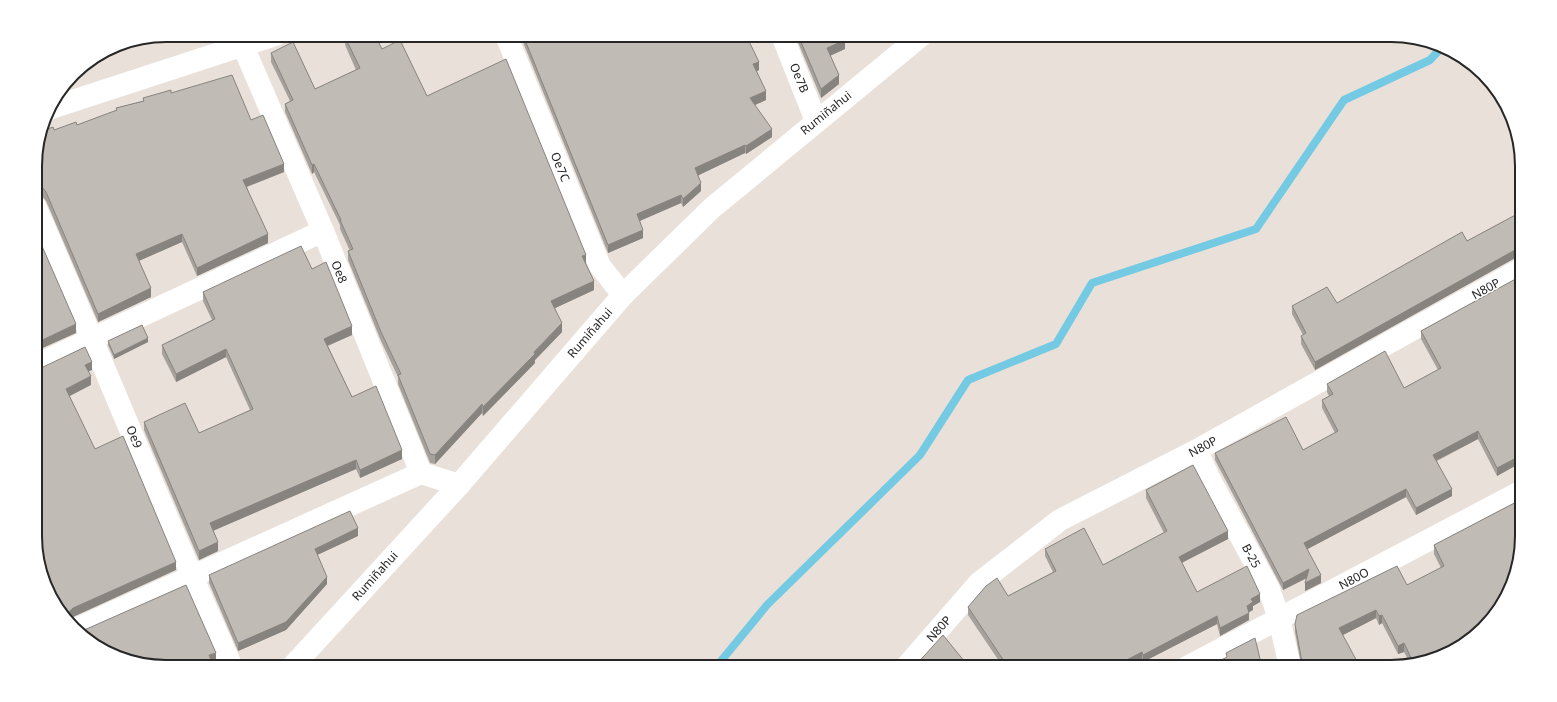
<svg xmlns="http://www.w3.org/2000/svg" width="1557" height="702" viewBox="0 0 1557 702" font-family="'Noto Sans',sans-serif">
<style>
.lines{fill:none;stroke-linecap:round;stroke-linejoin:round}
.stream{stroke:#74cae3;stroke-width:8}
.minor{stroke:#fff;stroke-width:22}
.wall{fill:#a6a19d}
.shaded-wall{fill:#87837f}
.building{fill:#c1bbb6;stroke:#87837f}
.labels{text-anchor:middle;stroke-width:3;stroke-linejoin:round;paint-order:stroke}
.street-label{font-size:12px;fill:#272727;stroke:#fff}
.rim{fill:none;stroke:#272727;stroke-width:2}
</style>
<rect width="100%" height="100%" fill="#e9e1d9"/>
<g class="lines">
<polyline class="stream" points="716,667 767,605 920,455 968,380 1056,344 1092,283 1256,229 1344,100 1430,60 1443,46"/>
<g class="minor">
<polyline points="243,35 243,46 323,231 421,473 459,485"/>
<polyline points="506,35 600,266 623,295"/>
<polyline points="782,35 816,121"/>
<polyline points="48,109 275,35"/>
<path d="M35,206c67,153 129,309 197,461"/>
<polyline points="36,365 323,231"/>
<polyline points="1197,450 1209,478 1269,589 1279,618 1290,667"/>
<polyline points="78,628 421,473"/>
<polyline points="292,667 459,485 623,295 712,208 922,35"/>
<polyline points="906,667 979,583 1060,520 1197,450 1521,269"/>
<polyline points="1187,667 1522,491"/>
</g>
</g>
<g class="wall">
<polygon points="520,35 748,35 748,39 759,70 757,71 766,100 755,105 772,137 746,154 745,153 698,175 701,191 683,207 681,203 640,221 643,238 608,253"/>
<polygon points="795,35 843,35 845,49 830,56 839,84 821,98"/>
<polygon points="345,37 382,49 585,264 594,290 555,308 562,332 535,360 535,363 483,416 482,413 435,464 430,463 398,384 398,377 381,341 348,260 348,251 350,251 340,229 340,225 314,172 312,174 285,112 285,104 290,101 271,62 271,53 315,89 356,70 345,45"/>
<polygon points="112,47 112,54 101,54"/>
<polygon points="171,93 251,120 284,172 247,187 268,243 197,276 182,242 139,261 151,297 98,322 46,201 42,196 35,194 35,157 54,130 77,125 116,111 116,108 143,101 143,98"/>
<polygon points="1521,212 1521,257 1515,258 1315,370 1301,344 1301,336 1303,335 1292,314 1292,306 1337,303 1467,241"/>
<polygon points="312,269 352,335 328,346 352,397 402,459 360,478 356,469 213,531 218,551 199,560 144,430 144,422 199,433 250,410 226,357 176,382 162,354 162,345 212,320 203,301 203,292"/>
<polygon points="1521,276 1522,462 1497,476 1478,439 1437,461 1452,496 1416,515 1406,497 1307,549 1321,583 1305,591 1306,578 1283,590 1215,460 1215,453 1303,450 1335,433 1322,408 1322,400 1329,396 1327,392 1327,384 1404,388 1438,370 1421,339 1421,331"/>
<polygon points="108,341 148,342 114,359 108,345"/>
<polygon points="1146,490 1228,539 1182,563 1197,592 1260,602 1253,606 1253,610 1249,612 1249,620 1220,636 1217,624 1143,662 1142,660 1128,667 1003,667 968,615 968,607 1008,596 1053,572 1045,556 1045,549 1103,565 1164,533 1146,498"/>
<polygon points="1522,499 1464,645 1410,663 1404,652 1398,654 1382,623 1379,625 1376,618 1343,635 1301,664 1295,632 1295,624 1407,585 1441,568 1434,554 1434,545"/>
<polygon points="358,536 317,555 327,584 286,630 238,651 209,583 209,575"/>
</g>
<g class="shaded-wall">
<polygon points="845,40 845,49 827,57 827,48"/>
<polygon points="759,62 759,70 753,73 753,64"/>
<polygon points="839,75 839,84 821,98 821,89"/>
<polygon points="766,91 766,100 750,107 750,98"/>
<polygon points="772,129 772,137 746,154 746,146"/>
<polygon points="745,145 745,153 695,177 695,168"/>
<polygon points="284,164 284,172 243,188 243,180"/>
<polygon points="314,164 314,172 312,174 312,165"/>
<polygon points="701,183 701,191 683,207 683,199"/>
<polygon points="681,195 681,203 637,222 637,214"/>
<polygon points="643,230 643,238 608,253 608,245"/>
<polygon points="182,234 182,242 136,262 136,254"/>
<polygon points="268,234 268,243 197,276 197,268"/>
<polygon points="1521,249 1521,257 1515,258 1315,370 1315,362 1515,250"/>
<polygon points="586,255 586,264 582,256"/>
<polygon points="594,281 594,290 551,310 551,301"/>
<polygon points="151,288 151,297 98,322 98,314"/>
<polygon points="562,323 562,332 535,360 535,363 483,416 483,407"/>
<polygon points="76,324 76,333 36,351 36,343"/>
<polygon points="352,326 352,335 324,347 324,339"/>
<polygon points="148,338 148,342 114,359 114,355"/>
<polygon points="226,349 226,357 176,382 176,374"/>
<polygon points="92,362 92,370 85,373 85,365"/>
<polygon points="91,376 91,385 66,398 66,389"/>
<polygon points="482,404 482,413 435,464 435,455"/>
<polygon points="1478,431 1478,439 1433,462 1433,455"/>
<polygon points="402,450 402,459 360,478 360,470"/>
<polygon points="1522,455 1522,462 1497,476 1497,468"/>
<polygon points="356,460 356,469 210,532 210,523"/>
<polygon points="1406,489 1406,497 1304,551 1304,543"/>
<polygon points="1452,489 1452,496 1416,515 1416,508"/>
<polygon points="358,528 358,536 315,556 315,549"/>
<polygon points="1228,531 1228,539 1179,564 1179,557"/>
<polygon points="218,542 218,551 199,560 199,551"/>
<polygon points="176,562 176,570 73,617 68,621 66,619 68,613 73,608"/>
<polygon points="1309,569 1309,577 1283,590 1283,583"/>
<polygon points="1321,575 1321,583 1305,591 1305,583"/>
<polygon points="327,577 327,584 286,630 238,651 238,643"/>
<polygon points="1260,594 1260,602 1253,606 1253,610 1247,613 1247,606 1251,599"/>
<polygon points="1376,610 1376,618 1339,637 1339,628"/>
<polygon points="1249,613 1249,620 1220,636 1220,628"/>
<polygon points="1382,615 1382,623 1379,625 1379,616"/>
<polygon points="1217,616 1217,624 1143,662 1143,655"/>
<polygon points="1404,643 1404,652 1398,654 1398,646"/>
<polygon points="1142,652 1142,660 1128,667 1113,667"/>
<polygon points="216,653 216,661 209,664 209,655"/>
</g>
<g class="building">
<polygon points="348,35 375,35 382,49 400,40 427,96 506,59 586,255 582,256 594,281 551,301 562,323 534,352 535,354 483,407 482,404 435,455 430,454 398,375 401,374 381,332 348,251 353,249 340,220 341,220 314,164 312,165 285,104 293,100 271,53 293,42 315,89 360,68 345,37"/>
<polygon points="523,35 746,35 759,62 753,64 766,91 750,98 772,129 746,146 745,145 695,168 701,183 683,199 681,195 637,214 643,230 608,245"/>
<polygon points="798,35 843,35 845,40 827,48 839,75 821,89"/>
<polygon points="232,75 251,120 263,115 284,164 243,180 268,234 197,268 182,234 136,254 151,288 98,314 46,192 42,187 35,185 35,157 42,131 53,127 54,130 76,122 77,125 117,110 116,108 144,101 143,98 171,90 171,93"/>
<polygon points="1521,212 1521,249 1515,250 1315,362 1301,336 1306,333 1292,306 1327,287 1337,303 1462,232 1467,241"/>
<polygon points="35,230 76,324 36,343"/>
<polygon points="301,246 312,269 326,262 352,326 324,339 352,397 376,386 402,450 360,470 356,460 210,523 218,542 199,551 144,422 185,403 199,433 253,409 226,349 176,374 162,345 215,319 203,292"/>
<polygon points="1521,276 1522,455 1497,468 1478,431 1433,455 1452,489 1416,508 1406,489 1304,543 1321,575 1305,583 1309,569 1283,583 1215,453 1286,417 1303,450 1338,431 1322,400 1333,394 1327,384 1385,351 1404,388 1441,368 1421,331"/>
<polygon points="142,325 148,338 114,355 108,341"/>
<polygon points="85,347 92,362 85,365 91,376 66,389 95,449 123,436 176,562 73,608 68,613 66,619 62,616 36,554 36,369 41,368"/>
<polygon points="1193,465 1228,531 1179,557 1197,592 1247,566 1260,594 1251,599 1253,602 1247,606 1249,613 1220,628 1217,616 1143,655 1142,652 1113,667 1008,667 968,607 986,586 997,578 1008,596 1056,571 1045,549 1084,528 1103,565 1167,531 1146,490"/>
<polygon points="1522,499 1522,537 1512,586 1495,616 1464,645 1413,662 1404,643 1398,646 1382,615 1379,616 1376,610 1339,628 1360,667 1299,667 1302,662 1295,624 1297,615 1397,566 1407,585 1444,566 1434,545"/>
<polygon points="350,511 358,528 315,549 327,577 286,622 238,643 209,575"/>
<polygon points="186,585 216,653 209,655 213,664 212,665 213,667 166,667 116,657 82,631"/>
<polygon points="943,635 969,667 915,667 915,666"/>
<polygon points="1255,638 1262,667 1208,667 1227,657 1226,653"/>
</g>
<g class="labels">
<g class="street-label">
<text transform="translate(799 78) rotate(68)" y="4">Oe7B</text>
<text transform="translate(826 113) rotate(-39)" y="4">Rumiñahui</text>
<text transform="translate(560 167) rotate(68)" y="4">Oe7C</text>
<text transform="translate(339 272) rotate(68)" y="4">Oe8</text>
<text transform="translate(1486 289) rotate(-29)" y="4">N80P</text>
<text transform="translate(590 333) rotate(-49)" y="4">Rumiñahui</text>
<text transform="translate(134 437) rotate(68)" y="4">Oe9</text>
<text transform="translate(1203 447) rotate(-28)" y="4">N80P</text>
<text transform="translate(1251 556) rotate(62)" y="4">B-25</text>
<text transform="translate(375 576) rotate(-48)" y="4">Rumiñahui</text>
<text transform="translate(1354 579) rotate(-28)" y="4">N80O</text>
<text transform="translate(939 629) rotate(-48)" y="4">N80P</text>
</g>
</g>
<path d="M0 0H1557V702H0ZM166 42H1391A124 124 0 0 1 1515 166V536A124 124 0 0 1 1391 660H166A124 124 0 0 1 42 536V166A124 124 0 0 1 166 42Z" fill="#fff" fill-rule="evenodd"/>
<path class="rim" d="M166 42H1391A124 124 0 0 1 1515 166V536A124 124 0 0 1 1391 660H166A124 124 0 0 1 42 536V166A124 124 0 0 1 166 42Z"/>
</svg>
